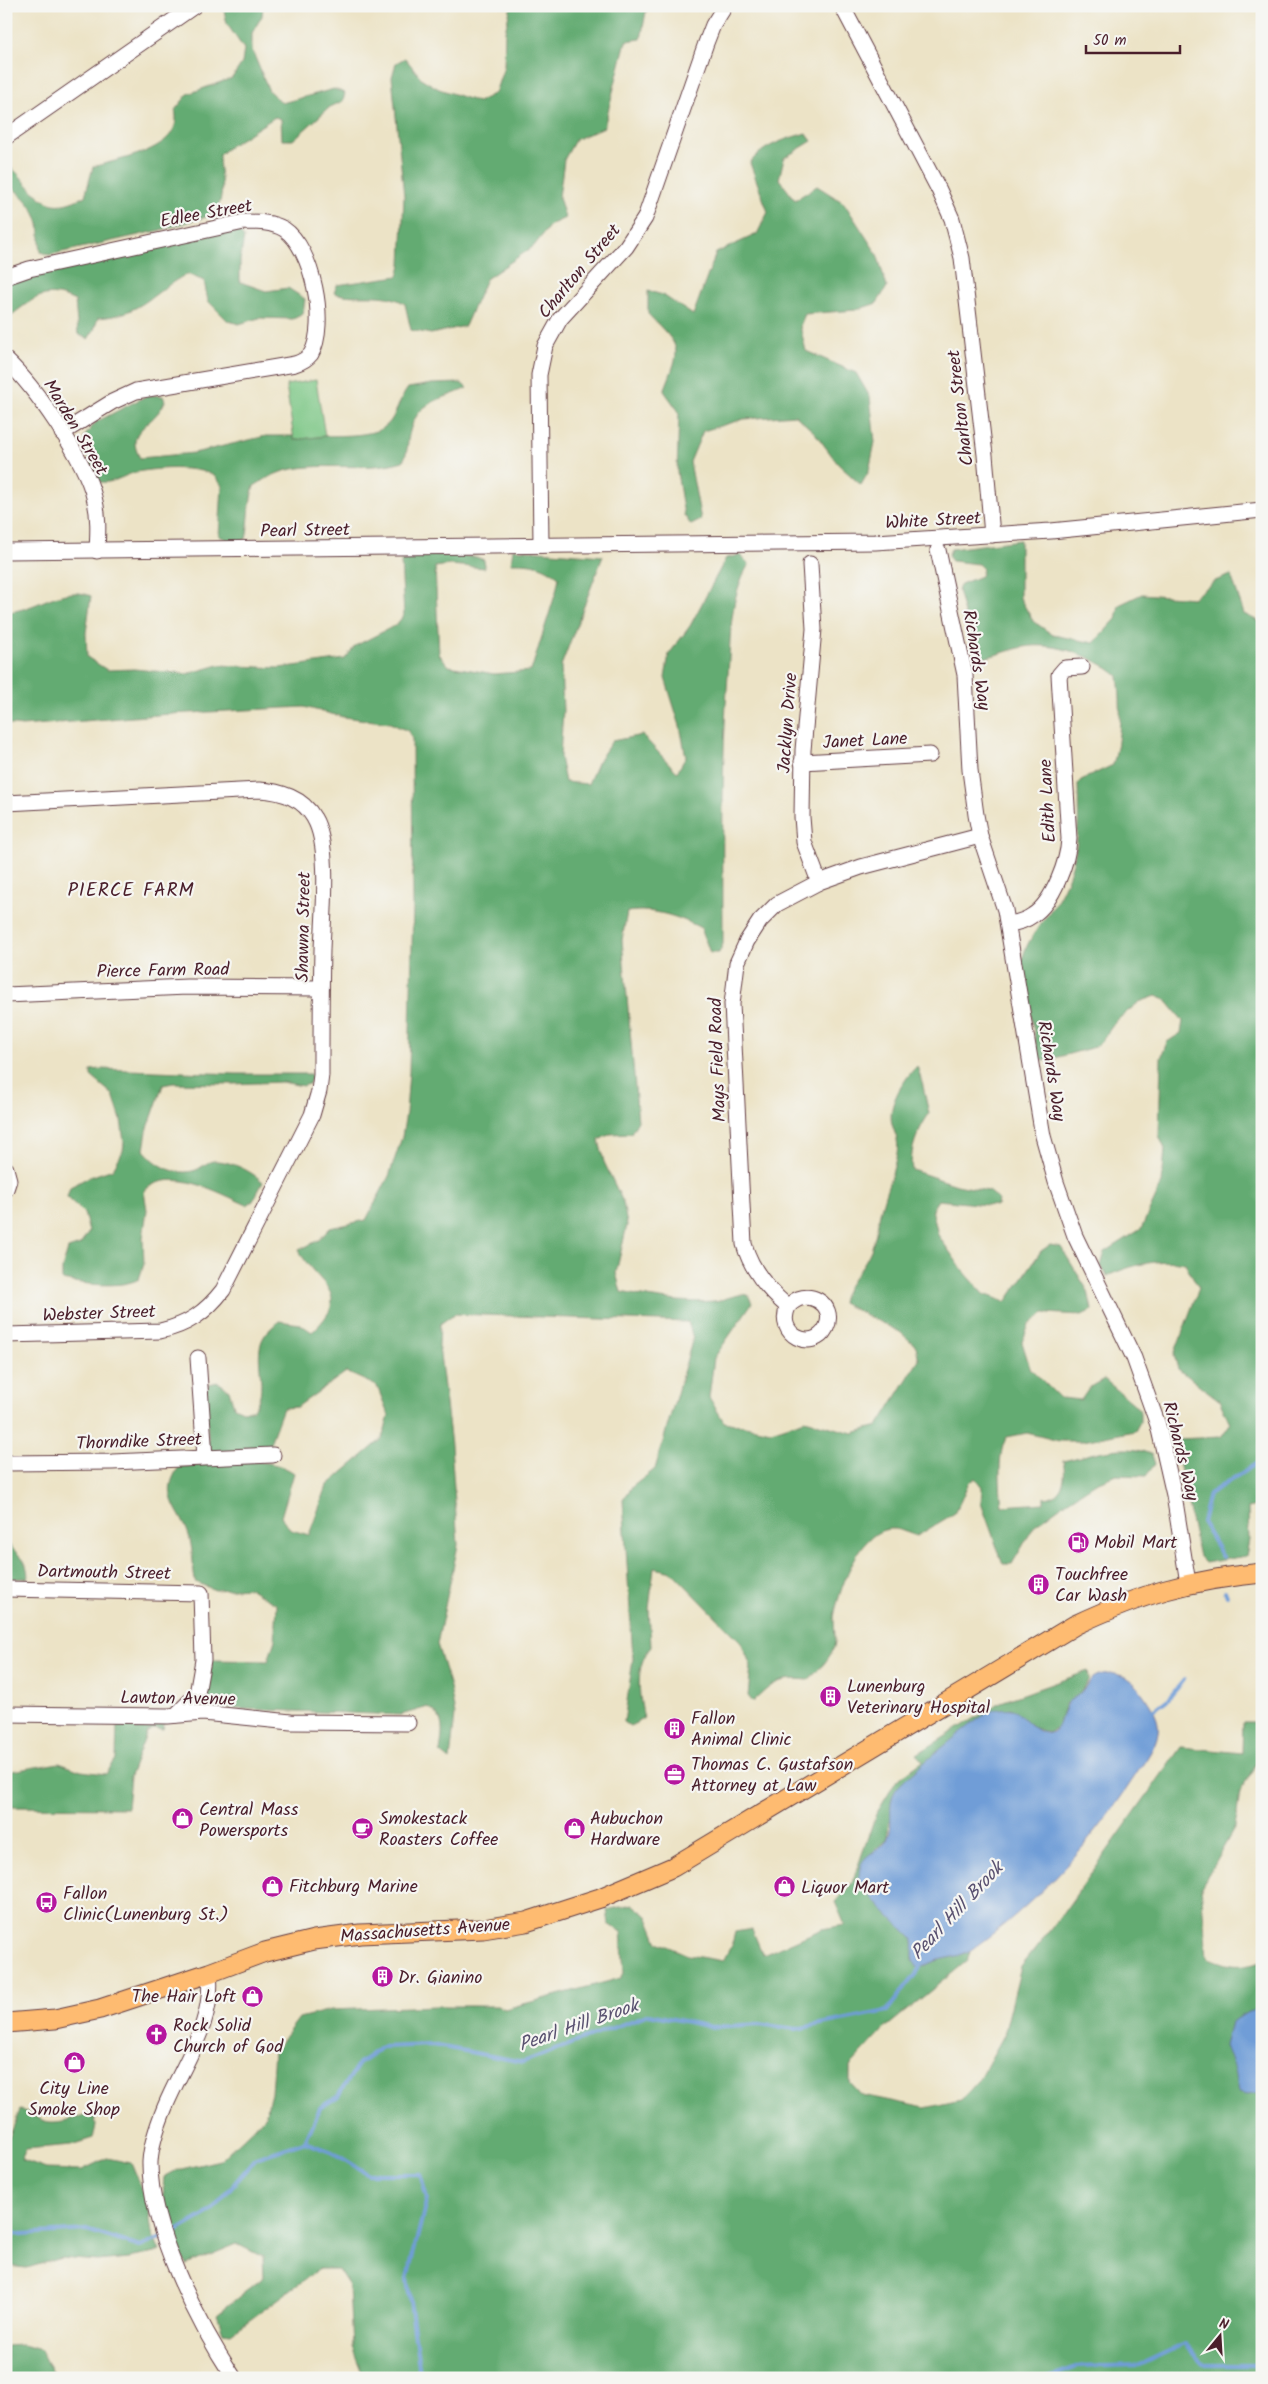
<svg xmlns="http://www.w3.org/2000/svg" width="1268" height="2384" viewBox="0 0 1268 2384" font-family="Kalam,sans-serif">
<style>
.green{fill:#7bc685;stroke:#627258}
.forest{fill:#64ab72;stroke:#57654e}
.water{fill:#6f9dd7;stroke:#5c5e81}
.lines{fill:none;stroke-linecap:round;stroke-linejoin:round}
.stream{stroke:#6f9dd7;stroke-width:4}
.minor-casing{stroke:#623c42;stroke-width:17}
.major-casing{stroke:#623c42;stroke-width:21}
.minor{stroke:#fff;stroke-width:15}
.major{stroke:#febb71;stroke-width:19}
.labels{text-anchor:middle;stroke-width:4.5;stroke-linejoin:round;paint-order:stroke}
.street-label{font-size:18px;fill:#4a1f2b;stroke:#f6f6f2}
.poi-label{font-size:18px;fill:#4a1f2b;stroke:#f6f6f2;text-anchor:start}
.neighbourhood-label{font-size:19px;letter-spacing:1px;fill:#4a1f2b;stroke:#f6f6f2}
.water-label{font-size:19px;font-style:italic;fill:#595170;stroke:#f6f6f2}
</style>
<rect width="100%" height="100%" fill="#f6f6f2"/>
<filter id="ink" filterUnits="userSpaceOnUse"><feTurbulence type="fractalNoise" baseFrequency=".02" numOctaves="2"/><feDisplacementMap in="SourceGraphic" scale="10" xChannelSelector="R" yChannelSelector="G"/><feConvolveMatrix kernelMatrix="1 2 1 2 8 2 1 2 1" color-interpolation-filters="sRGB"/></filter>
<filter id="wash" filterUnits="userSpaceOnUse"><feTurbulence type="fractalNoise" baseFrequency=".0096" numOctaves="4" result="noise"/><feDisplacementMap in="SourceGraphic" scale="20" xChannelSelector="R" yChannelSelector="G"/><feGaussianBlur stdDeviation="1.12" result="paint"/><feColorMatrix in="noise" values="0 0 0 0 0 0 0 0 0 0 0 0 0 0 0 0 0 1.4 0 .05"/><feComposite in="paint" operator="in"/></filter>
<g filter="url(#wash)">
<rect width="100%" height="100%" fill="#ece3c6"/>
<polygon class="green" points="316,380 325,436 294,440 286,385"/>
<g class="forest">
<path d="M223,6h40l-1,10 -10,17v17l17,41 13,12 52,-14 11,4 -2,8 -13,6 -37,33h-11l-1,-21 -6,-2 -45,29 -11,9c0,23 9,40 -6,60l-56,16 -108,24 -8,-3c-2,-9 0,-19 -2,-28 -4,-17 -19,-32 -33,-40v-18c9,3 13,9 18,15 22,25 31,30 61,15l8,-29c28,-9 92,-17 82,-57l13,-16 44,-16 10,-15 2,-14 -17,-25z"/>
<path d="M511,6h136l-6,33 -15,2 -22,86 -29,13 -11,20 -5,37 6,21 -15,7 -16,21 -48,33 -21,47 -34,8 -20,-4 -6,-26c-20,-14 -48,-4 -71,-11l3,-8 61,-9 3,-11 3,-69 -12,-119 4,-14 9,-5 17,21 17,10 39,13 17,-9 9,-26 1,-36z"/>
<path d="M806,133l6,8 -28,17 -5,21 16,21 22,-14 27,17 33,51 10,33 -10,16 -21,7 -51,4 -5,12 6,25 50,22 14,24 5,45 -6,29 -8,14 -23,-21 -23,-31 -20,-18 -51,4 -41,12 -13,31 11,58 -10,5 -7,-10 -7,-43 2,-60 -15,-21c18,-46 18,-42 -16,-77v-23l15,4 30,20 23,-62 41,-19 11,-22 -18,-49c13,-18 36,-24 56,-30z"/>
<path d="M237,228l7,10 -4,22v22l26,9 22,-3 17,11 -2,15 -10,5 -34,-1 -20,6 -11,-3 -20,-20 -4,-20 -17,-7c-35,18 -45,41 -89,44l-4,12 -6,9 -10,-5 -3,-33c-33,-16 -43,0 -69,18v-36l3,-2z"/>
<path d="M461,383l6,5c-26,13 -50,11 -58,47 -2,10 -1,17 -6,26 -39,12 -85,-1 -122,11 -9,3 -19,9 -27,14 -6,18 -4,35 -8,53l-11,4 -16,-7 3,-50c-2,-3 -5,-8 -8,-10 -17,-11 -62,-8 -81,-3 -12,4 -21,11 -34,9l-15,-34v-11l12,-15 52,-27 15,1 2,5c-11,27 -42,27 -25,57l54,-5 72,-17h27l1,4c11,-1 21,-3 32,-4 17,-1 47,1 61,-11 9,-8 12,-26 21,-37l24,-4z"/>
<path d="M1020,540v58l13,23 20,14 41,8 22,-24 3,-14 23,-11 51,4 22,-17 16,-6 13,39 18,9v882l-14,3 1,32 -3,16 -41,7 -6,-6 -24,-114 2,-4 44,-2 9,-13 -11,-24 -41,-31 -4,-14 25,-67 -14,-25c-27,-5 -53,2 -78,13l-6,-10 4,-14 36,-23 21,-46 3,-34 -6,-13 2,-78 6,-16 14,-9 2,-12 -17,-21 -10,-4 -17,6 -23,19 -16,22 -9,5 -47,13 -6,-4 -16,-97c6,-25 25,-41 37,-63 21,-38 20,-70 19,-112l3,-5 32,-15c8,-28 9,-60 5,-89 -22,-19 -64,-35 -94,-29 -16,3 -31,10 -48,12l-18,-69 3,-6 20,-8 2,-7 -5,-5 -26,-3 -4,-5 3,-7z"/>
<path d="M513,549l90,7 -42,110 2,44 -3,47 5,25 23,2 9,-21 15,-22 30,-6 35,37 9,-15 -6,-31 -15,-48 4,-24 21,-28 36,-68 14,-3 9,9c-20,33 -18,72 -21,110 -7,90 -5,180 -5,270l-4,9h-9l-9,-25c-24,-12 -48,-20 -74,-16l-5,28 16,181 -7,12 -21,1 -11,6 5,22 19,40 4,23 -11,48 5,19c30,6 62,12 93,9 12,-1 22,-8 34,-6l4,8 -38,55 -5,39 15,25 47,9 34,-11 48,13 25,-7 41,-66 -3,-14 -16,-14 -58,-29c3,-20 21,-33 29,-53 5,-13 7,-30 11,-45 4,-16 11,-31 14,-47 4,-17 0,-20 -4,-34 -5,-19 12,-45 25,-58l6,20 6,28c-11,16 -20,36 -17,56l45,15 31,6 10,8 -1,7 -59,-6 -6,9 6,26 23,33 23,26 22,8 35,-51 9,-6 11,2 27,44 4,19 -10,5 -38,-2 -15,12 -7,17 8,26 30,30 21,2 9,-13 14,-8 36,30v13l-5,9 -52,10h-24l-32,-8 -20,4c-10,14 -7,51 -5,69l42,-3v-5c19,-1 23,-21 19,-37 27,-6 62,-20 89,-6l3,9 -9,12 -30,-1 -20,8 -28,18 -33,24 -23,39h-9l-22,-61 1,-16 -7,-9 -6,5 -14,30 -38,23c-7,-2 -15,-6 -22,-7 -34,-4 -54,57 -60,83 -3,11 2,24 -1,35 -5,13 -15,23 -26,33 -28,-3 -35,2 -55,22l-5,-6 3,-30 -10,-24 -69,-70 -18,-4 -5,41 2,38c-17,19 -12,48 -7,72l-14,7 -6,-4 9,-63 -10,-159 9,-13 23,-18 38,-131 -5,-16 -234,-8 -14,10 -1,22 12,99 7,100 -21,99 13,43 5,28 -5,45 -10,-8c2,-19 7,-34 -12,-45l-27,8 -186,-7 -9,-4 -3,-8 10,-36 55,1 7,-21 2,-35 -28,-17 -34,2 -20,-8c-2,-14 -2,-30 -5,-43 -7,-28 -33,-41 -11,-72 33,-2 88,-14 115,6l-13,44 10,13 18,5 18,-49 55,-47 7,-23 -12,-30 -31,-14 -49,35 -14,1 -16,43h-58l-4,-59 4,-8 9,-2 11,8 5,17 9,4 9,-1c20,-19 -2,-54 13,-75 4,-6 10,-10 14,-14l21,3 12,8c44,-41 4,-46 -13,-82l20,-10 11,-12 36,-8 23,-44 13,-39 4,-24 3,-41 4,-166 -1,-167 -4,-8 -18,-8 -47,-6 -39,-10 -134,7 -148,12 -16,-2v-112c30,-1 56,-28 85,-16l-5,37 1,24 20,13 27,-1 53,5 32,-9 60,3 66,-9 10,-13 41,-21 8,-10 -3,-54 22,-7 53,3 8,3 1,8 -35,-3 -15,2 4,87 10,12 45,8 37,-3 25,-79 3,-15c-17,-13 -27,-14 -48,-14z"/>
<path d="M101,1069l135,5h74l2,2 -3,8 -6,2 -21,-4 -50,2 -59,-1 -10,2 -16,46 -3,19c12,15 31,27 52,20 7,-3 12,-10 21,-9 16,1 34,10 46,21l-10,19 -6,4c-28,-12 -76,-40 -103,-14l3,19 -4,28 1,26 -5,15c-18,10 -57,5 -77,1v-11l6,-20 12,-4 9,-13 -5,-19 -17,-16 3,-10 17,-9 26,-9 10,-18 1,-9 -3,-22 -8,-25 -22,-19v-6z"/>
<path d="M6,1540c11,18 21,14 22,38l-22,1z"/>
<path d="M1088,1671l1,8 -10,15 -14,10 -7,22 -10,7 -14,-5 -23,-20 -22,4 -100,110 -2,18c-17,16 -33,20 -25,47l50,51 2,5 -1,18 10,6c14,-10 32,-9 47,-16l-3,10 -83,68 -34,37v16l12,13 63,13 36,-8 18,-20 25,-45 17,-68 40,-51 120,-169 61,6 1,-31h19v31l-22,39 -5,35 -34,60 6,70c20,9 34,12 55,3v418h-898l-12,-31 -3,-61 -11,-17h-19l-87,64 -9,-1 -6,-18 47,-37 -1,-20 -26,-13 -51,21c-11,-28 -26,-58 -22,-88l13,-7 43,-10 45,-43 6,-24 3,-42 25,-33 32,-8 104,-4h63l7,3 116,-31 3,-5 -3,-41 -12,-8 -2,-14 26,-6 15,13 10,25 30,13 35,6 9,-17 3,-12 17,-3 11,26 59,-26 23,-4 -10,-23 17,-19 24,-69 21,-34 26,-19 -6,-7 84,-52z"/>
<polygon points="165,1719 163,1729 155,1728 147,1732 130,1776 127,1808 6,1807 6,1772 59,1763 81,1771 106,1774 116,1759 117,1723"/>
<path d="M20,2110c9,1 13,7 22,10 14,6 35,-3 48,-7l5,5 1,8 -3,12 -22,7 -45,4 -5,11 25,9 36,1 25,-12 24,5 17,42 4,28 8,19 -31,6 -32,3 -36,-3 -34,10 -21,-2v-128h3z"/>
<polygon points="22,2345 41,2350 45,2360 56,2377 77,2375 95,2378 6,2378 6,2346"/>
</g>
<g class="water">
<path d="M1110,1673c21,4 23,7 35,24 7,11 15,22 13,35 -2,16 -14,30 -23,44 -43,67 -98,127 -163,173 -15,11 -34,7 -49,18h-6c-8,-11 -1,-19 -5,-29l-32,-31 -21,-25c-1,-33 17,-24 28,-42 8,-14 -1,-34 8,-49 6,-11 81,-72 94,-79 7,-3 19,-5 26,-2 9,9 32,37 43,15 3,-5 4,-12 7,-18 3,-8 9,-8 14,-13 12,-12 10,-19 31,-21z"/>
<polygon points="1262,2005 1262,2093 1247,2095 1238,2093 1234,2069 1225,2046 1231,2022"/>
</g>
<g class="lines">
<g class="stream">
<polyline points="1223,1557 1202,1522 1209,1494 1262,1460"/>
<polyline points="1225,1591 1227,1596"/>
<polyline points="1150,1713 1168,1699 1184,1680"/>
<polyline points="305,2142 332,2152 368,2174 420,2174 427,2198 407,2279 420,2374 425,2378"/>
<polyline points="6,2235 87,2230 140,2247 161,2238"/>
<polyline points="168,2236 211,2211 256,2158 305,2142 320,2108 338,2096 360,2062 382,2047 432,2045 523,2062 649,2014 712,2027 759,2024 796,2029 887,2011 923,1964"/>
<polyline points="1046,2378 1077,2367 1140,2365 1185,2344 1205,2365 1262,2365"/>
</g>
</g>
</g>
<g filter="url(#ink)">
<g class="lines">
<defs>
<g id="minor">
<polyline points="842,6 939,190 952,219 962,258 985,455 992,535"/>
<polyline points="6,137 194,6"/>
<path d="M6,277l23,-8 215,-47c14,0 28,0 40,7 29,19 44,96 27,125 -4,5 -10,8 -16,10l-159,27 -24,11 -50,31"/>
<path d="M6,360c29,27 79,99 88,137 5,18 4,36 3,54"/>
<polyline points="541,545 539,375 545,346 560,319 626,247 645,218 706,43 713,25 725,6"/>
<polyline points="938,550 965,675 970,770 976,815 980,836 1005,910 1043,1136 1056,1182 1075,1236 1134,1358 1158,1425 1174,1495 1188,1583"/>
<polyline points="6,551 875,542 1051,531 1262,510"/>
<polyline points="810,564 814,629 803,750 802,817 804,842 819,882"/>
<polyline points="802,762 930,755"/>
<path d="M6,803l253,-13c21,1 44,8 55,28 17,28 9,98 8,132 -1,42 -1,83 -1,125l-2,16 -7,24 -89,175c-17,22 -35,35 -63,41l-154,4"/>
<path d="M1008,924c9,-1 17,-3 25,-9 20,-13 35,-54 36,-76l-10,-164 6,-7 17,-1"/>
<polyline points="6,995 187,987 321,988"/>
<polyline points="6,1169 9,1180 6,1189"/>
<path d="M788,1307c-13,28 25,46 38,21 12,-24 -21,-43 -38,-21 -20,-17 -37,-37 -44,-63l-12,-240 5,-41 10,-22 13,-20 17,-17 42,-22 42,-15 119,-31"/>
<polyline points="198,1358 205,1457"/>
<polyline points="6,1463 112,1462 273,1455"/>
<polyline points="6,1589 201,1593 203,1660 197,1694 176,1715"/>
<polyline points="6,1714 168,1716 203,1713 291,1722 408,1723"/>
<path d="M209,1973c6,50 -26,90 -44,134 -7,17 -14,36 -15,55 -1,66 48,161 84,216"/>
</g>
<path id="major" d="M6,2023l49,-4 45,-10 109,-36 56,-21 49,-12 46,-6 123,-5 43,-7 74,-24 73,-31 402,-242c66,-31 114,-45 187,-52"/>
</defs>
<use href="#minor" class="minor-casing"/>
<use href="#major" class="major-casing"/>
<use href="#minor" class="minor"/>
<use href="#major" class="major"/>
</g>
</g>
<defs>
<symbol id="fuel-disc" viewBox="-11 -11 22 22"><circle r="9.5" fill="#b5179e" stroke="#f6f6f2"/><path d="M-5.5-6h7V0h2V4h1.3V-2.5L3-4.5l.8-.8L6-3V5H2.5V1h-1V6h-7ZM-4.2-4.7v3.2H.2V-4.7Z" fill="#fff"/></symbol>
<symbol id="building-disc" viewBox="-11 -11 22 22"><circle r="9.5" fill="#b5179e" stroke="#f6f6f2"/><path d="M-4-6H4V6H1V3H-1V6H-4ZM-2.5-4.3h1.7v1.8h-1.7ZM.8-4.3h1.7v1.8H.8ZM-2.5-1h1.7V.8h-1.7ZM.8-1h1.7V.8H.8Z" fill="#fff"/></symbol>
<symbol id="office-disc" viewBox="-11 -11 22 22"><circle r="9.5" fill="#b5179e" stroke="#f6f6f2"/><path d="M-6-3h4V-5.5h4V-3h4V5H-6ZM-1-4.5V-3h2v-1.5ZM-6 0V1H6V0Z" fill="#fff"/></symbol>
<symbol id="shop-disc" viewBox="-11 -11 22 22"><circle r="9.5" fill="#b5179e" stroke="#f6f6f2"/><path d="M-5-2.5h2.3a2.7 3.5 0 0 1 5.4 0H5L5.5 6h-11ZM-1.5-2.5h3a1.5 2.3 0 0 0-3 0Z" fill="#fff"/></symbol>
<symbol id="cafe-disc" viewBox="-11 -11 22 22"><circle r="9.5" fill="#b5179e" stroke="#f6f6f2"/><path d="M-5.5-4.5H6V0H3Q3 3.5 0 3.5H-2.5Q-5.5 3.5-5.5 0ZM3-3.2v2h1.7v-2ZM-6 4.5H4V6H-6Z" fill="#fff"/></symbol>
<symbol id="bus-disc" viewBox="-11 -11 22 22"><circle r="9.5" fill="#b5179e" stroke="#f6f6f2"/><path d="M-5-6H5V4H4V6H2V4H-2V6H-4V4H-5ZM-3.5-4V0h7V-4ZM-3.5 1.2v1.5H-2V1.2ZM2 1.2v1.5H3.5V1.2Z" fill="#fff"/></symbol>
<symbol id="church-disc" viewBox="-11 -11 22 22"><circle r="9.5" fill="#b5179e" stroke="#f6f6f2"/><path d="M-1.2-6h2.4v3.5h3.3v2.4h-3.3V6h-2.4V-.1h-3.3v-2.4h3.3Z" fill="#fff"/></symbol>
</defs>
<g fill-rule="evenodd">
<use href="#fuel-disc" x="1066" y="1530" width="25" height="25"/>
<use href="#building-disc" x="1026" y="1572" width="25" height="25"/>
<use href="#building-disc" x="818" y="1684" width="25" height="25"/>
<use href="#building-disc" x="662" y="1716" width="25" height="25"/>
<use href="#office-disc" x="662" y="1762" width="25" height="25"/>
<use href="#shop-disc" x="170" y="1806" width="25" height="25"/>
<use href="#cafe-disc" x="350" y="1816" width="25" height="25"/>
<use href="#shop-disc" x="562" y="1816" width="25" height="25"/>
<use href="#shop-disc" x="260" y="1874" width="25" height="25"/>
<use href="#shop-disc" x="772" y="1874" width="25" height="25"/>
<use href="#bus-disc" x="34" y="1890" width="25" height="25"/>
<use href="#building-disc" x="370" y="1964" width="25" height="25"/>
<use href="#shop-disc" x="240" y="1984" width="25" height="25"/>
<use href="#church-disc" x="144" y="2022" width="25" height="25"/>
<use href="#shop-disc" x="62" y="2050" width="25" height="25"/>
</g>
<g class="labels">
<g class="street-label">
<text transform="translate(206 213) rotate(-10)" y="6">Edlee Street</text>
<text transform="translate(579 271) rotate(-50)" y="6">Charlton Street</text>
<text transform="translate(960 408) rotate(-97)" y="6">Charlton Street</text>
<text transform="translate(76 427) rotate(59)" y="6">Marden Street</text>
<text transform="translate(933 520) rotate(-3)" y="6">White Street</text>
<text transform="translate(305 530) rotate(-1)" y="6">Pearl Street</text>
<text transform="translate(977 660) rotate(81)" y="6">Richards Way</text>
<text transform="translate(787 723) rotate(-86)" y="6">Jacklyn Drive</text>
<text transform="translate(865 740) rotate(-3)" y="6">Janet Lane</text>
<text transform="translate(1047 801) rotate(-93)" y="6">Edith Lane</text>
<text transform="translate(303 927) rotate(-89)" y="6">Shawna Street</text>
<text transform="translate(163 970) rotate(-1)" y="6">Pierce Farm Road</text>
<text transform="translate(717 1060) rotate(-92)" y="6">Mays Field Road</text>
<text transform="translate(1052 1071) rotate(81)" y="6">Richards Way</text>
<text transform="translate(99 1313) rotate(-2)" y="6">Webster Street</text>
<text transform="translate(139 1441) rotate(-2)" y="6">Thorndike Street</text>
<text transform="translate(1181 1451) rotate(76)" y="6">Richards Way</text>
<text transform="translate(104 1572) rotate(1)" y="6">Dartmouth Street</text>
<text transform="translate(178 1698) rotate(1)" y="6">Lawton Avenue</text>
<text transform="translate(425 1930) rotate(-4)" y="6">Massachusetts Avenue</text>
</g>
<g class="poi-label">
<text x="1094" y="1548">Mobil Mart</text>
<text x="1055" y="1580">Touchfree<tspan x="1055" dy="21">Car Wash</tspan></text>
<text x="847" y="1692">Lunenburg<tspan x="847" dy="21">Veterinary Hospital</tspan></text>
<text x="691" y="1724">Fallon<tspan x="691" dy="21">Animal Clinic</tspan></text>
<text x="691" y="1770">Thomas C. Gustafson<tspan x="691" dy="21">Attorney at Law</tspan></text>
<text x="199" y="1815">Central Mass<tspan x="199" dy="21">Powersports</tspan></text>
<text x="379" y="1824">Smokestack<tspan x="379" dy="21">Roasters Coffee</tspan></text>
<text x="590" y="1824">Aubuchon<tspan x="590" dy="21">Hardware</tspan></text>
<text x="289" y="1892">Fitchburg Marine</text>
<text x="801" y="1893">Liquor Mart</text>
<text x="63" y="1899">Fallon<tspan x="63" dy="21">Clinic(Lunenburg St.)</tspan></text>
<text x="398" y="1983">Dr. Gianino</text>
<text x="236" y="2002" text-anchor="end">The Hair Loft</text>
<text x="173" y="2031">Rock Solid<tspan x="173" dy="21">Church of God</tspan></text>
<text x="74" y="2094" text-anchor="middle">City Line<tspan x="74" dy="21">Smoke Shop</tspan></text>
</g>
<g class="neighbourhood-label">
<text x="131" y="896">PIERCE FARM</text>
</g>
<g class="water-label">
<text transform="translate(956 1910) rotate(-47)" y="7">Pearl Hill Brook</text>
<text transform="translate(578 2024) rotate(-19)" y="7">Pearl Hill Brook</text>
</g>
</g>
<rect width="1268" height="2384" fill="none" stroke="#f6f6f2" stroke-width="25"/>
<g transform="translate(1220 2336) rotate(18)" stroke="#f6f6f2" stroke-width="4" paint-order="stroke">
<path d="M0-4L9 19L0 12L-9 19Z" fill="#4a1f2b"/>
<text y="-8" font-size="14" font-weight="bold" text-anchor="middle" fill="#4a1f2b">N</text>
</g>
<path d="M1086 45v8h94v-8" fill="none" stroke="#4a1f2b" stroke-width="2.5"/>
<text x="1093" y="45" font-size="15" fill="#4a1f2b" stroke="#f6f6f2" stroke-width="4" paint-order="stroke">50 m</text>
</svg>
